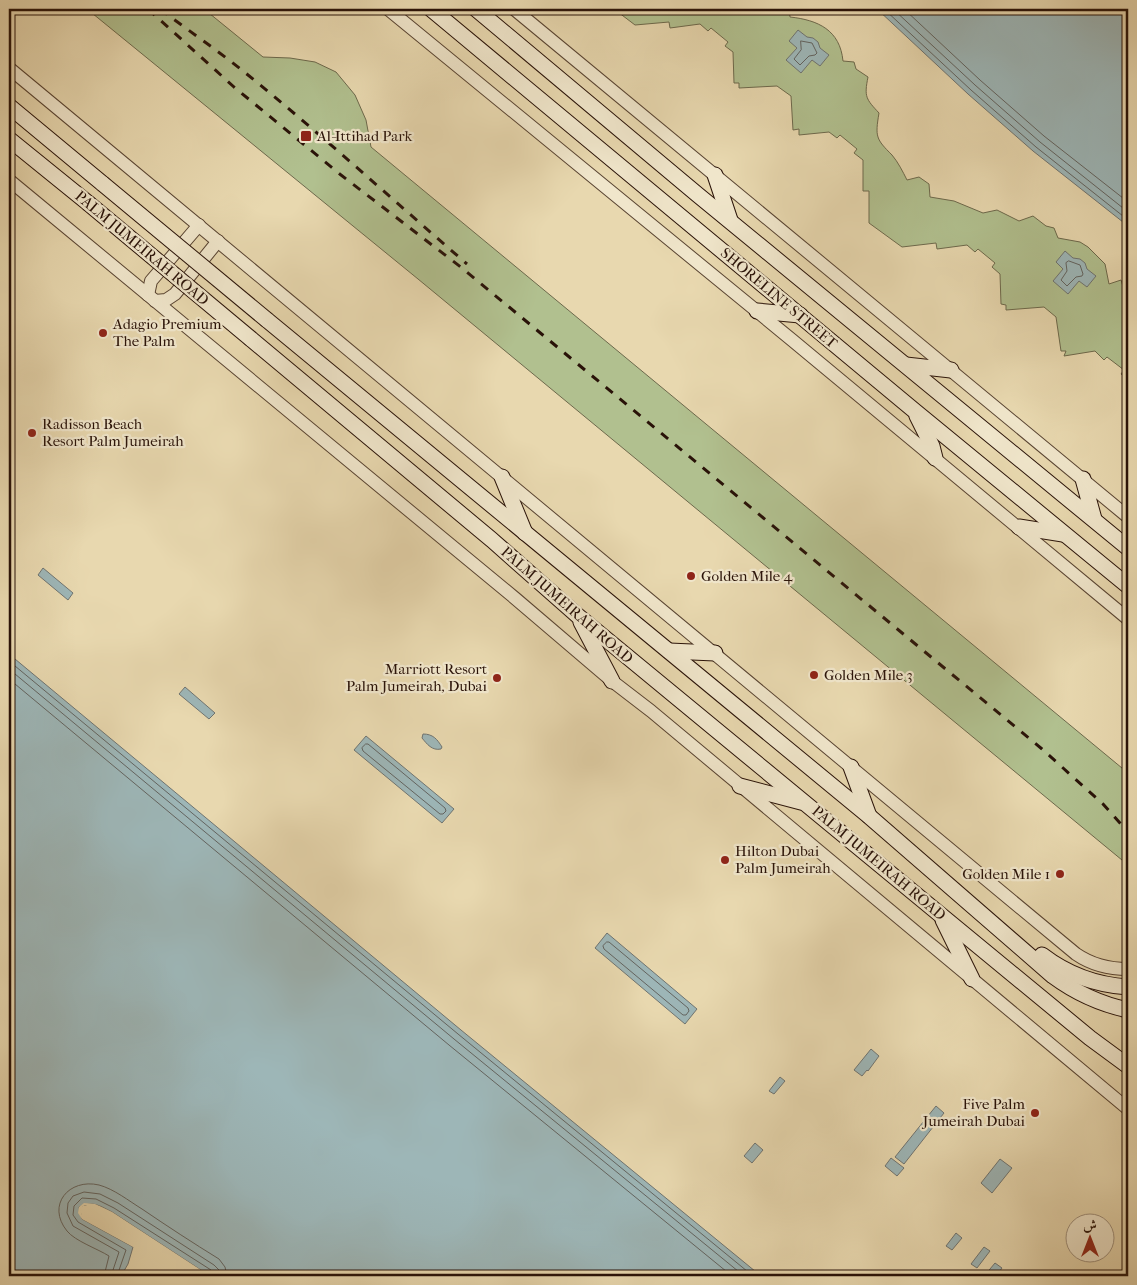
<svg xmlns="http://www.w3.org/2000/svg" width="1137" height="1285" viewBox="0 0 1137 1285" font-family="'IM FELL French Canon',Amiri,serif">
<style>
.green{fill:#b1c08f;stroke:#6d694c}
.water{fill:#9db6b7;stroke:#6f7471}
.pier{fill:#e8d8af}
.lines{fill:none;stroke-linecap:round;stroke-linejoin:round}
.shore{stroke:#636460;stroke-width:1}
.tertiary-casing{stroke:#594432;stroke-width:14}
.secondary-casing{stroke:#291208;stroke-width:17}
.tertiary{stroke:#f0e6cb;stroke-width:12}
.secondary{stroke:#f0e6cb;stroke-width:15}
.rail{stroke:#291208;stroke-width:3;stroke-dasharray:9 9;stroke-linecap:butt}
.secondary-bridge-casing{stroke:#291208;stroke-width:17;stroke-linecap:butt}
.secondary-bridge{stroke:#f0e6cb;stroke-width:15}
.poi-dot{fill:#8f2418;stroke:#f0e6cb;stroke-width:2}
.labels{text-anchor:middle;stroke-width:4.5;stroke-linejoin:round;paint-order:stroke}
.poi-label{font-size:15px;fill:#291208;stroke:#f0e6cb;text-anchor:start}
.street-label{font-size:15px;fill:#291208;stroke:#f0e6cb}
</style>
<rect width="100%" height="100%" fill="#e8d8af"/>
<filter id="stains"><feTurbulence type="fractalNoise" baseFrequency=".004" numOctaves="4"/><feColorMatrix values="0 0 0 0 .2 0 0 0 0 .09 0 0 0 0 .02 0 0 0 .5 -.17"/></filter>
<radialGradient id="worn" r=".72"><stop offset=".6" stop-color="#630" stop-opacity="0"/><stop offset="1" stop-color="#630" stop-opacity=".3"/></radialGradient>
<g class="green">
<polygon points="87,9 204,9 263,57 290,58 315,62 336,72 355,95 366,120 371,147 1128,773 1128,865 418,279"/>
<path d="M614,9h175l1,8c28,3 50,13 53,44l11,1 2,7 12,8c-4,20 -2,22 11,36 -4,24 -3,26 13,42 6,7 11,17 15,25l12,-3 10,7 1,13 24,4 29,12 14,-3 22,11 14,-5 13,10 8,2 4,10 22,4 8,5 17,17 4,20 12,-4 4,13 3,3v84l-7,-6 3,-4 -17,-13 -3,3 -9,-9 -31,5 2,-5h-5l-5,-34 -12,-10 -38,3v-5l-5,-1 -1,-30 -8,-7 3,-4 -17,-14 -3,3 -8,-7 -30,4 -1,-6 -34,4 -33,-24v-32h-6v-31l-9,-7 3,-4 -17,-14 -3,3 -8,-6 -30,3v-6l-6,1 -2,-34 -14,-10 -38,2v-5h-5l-1,-31 -8,-6 3,-4 -17,-14 -3,3 -8,-7 -30,4 -1,-6 -34,3z"/>
</g>
<g class="water">
<polygon points="877,9 1128,9 1128,226 1033,151 968,94"/>
<polygon points="798,30 807,37 813,38 818,42 820,48 829,55 820,66 812,60 801,73 786,60 797,48 789,41"/>
<polygon points="1065,251 1073,258 1080,259 1085,263 1087,269 1096,276 1087,287 1079,281 1068,294 1053,281 1063,269 1056,262"/>
<polygon points="43,568 73,593 68,600 38,575"/>
<path d="M9,654l452,376 300,246h-551l-98,-64c-14,-7 -18,-11 -33,-5l3,12 51,28 -5,17 -7,12h-112z"/>
<polygon points="185,687 215,713 209,719 179,694"/>
<path d="M423,734c10,0 14,5 19,13l-1,2c-9,2 -14,-5 -19,-11z"/>
<polygon points="366,736 454,809 442,823 354,750"/>
<polygon points="607,933 697,1009 685,1024 595,948"/>
<polygon points="871,1049 879,1056 868,1071 867,1070 862,1076 854,1070"/>
<polygon points="780,1077 785,1081 774,1094 769,1091"/>
<polygon points="936,1106 944,1113 904,1164 895,1157"/>
<polygon points="755,1143 763,1150 752,1163 744,1156"/>
<polygon points="891,1158 904,1168 897,1176 885,1166"/>
<polygon points="1000,1159 1012,1168 992,1193 981,1183"/>
<polygon points="956,1233 962,1238 952,1250 946,1246"/>
<polygon points="984,1247 990,1251 977,1268 971,1264"/>
<polygon points="995,1263 1002,1268 996,1276 985,1275"/>
</g>
<polygon class="pier" points="84,1203 95,1204 112,1212 210,1276 195,1270 111,1214 94,1206 85,1205 82,1207 81,1213 83,1217 134,1245 135,1248 82,1219 78,1213 79,1207"/>
<g class="lines">
<g class="shore">
<polyline points="884,9 971,90 1036,147 1128,220"/>
<polyline points="893,9 975,85 1040,142 1128,212"/>
<polyline points="904,9 980,80 1044,136 1128,202"/>
<polygon points="801,41 812,43 817,53 815,55 809,56 800,65 794,59 801,50"/>
<polygon points="1069,261 1080,265 1083,274 1082,276 1076,277 1067,286 1061,280 1067,271 1066,263"/>
<polyline points="9,661 458,1034 753,1276"/>
<polyline points="9,669 454,1039 744,1276"/>
<polyline points="9,679 449,1045 732,1276"/>
<polygon points="366,744 368,744 445,808 446,811 443,814 440,814 363,751 362,748"/>
<polygon points="607,942 609,942 688,1008 689,1011 686,1015 683,1015 604,949 603,946"/>
<path d="M104,1276l5,-20c-11,-7 -34,-15 -42,-25 -21,-26 2,-53 32,-46 15,4 30,16 43,24 25,17 51,34 77,50l6,8 2,9"/>
<polyline points="111,1276 119,1252 73,1226 67,1213 68,1203 73,1196 84,1192 100,1194 118,1203 214,1265 219,1270 220,1276"/>
<polyline points="117,1276 126,1250 78,1222 73,1215 74,1206 82,1198 96,1199 114,1208 211,1270 213,1276"/>
</g>
<defs>
<g id="tertiary">
<polyline points="388,9 792,340 1128,619"/>
<polyline points="514,9 1128,517"/>
<path d="M9,68l1067,886c16,11 33,15 52,15"/>
<polyline points="9,180 516,599 612,681 651,711 1128,1109"/>
<polyline points="148,295 151,281 199,225"/>
<polyline points="155,301 166,300 175,294 218,241"/>
</g>
<g id="secondary">
<polyline points="431,9 916,412 1128,586"/>
<polyline points="476,9 698,195 1128,548"/>
<polyline points="9,106 103,184"/>
<polyline points="9,139 88,203"/>
<polyline points="715,175 730,220"/>
<polyline points="757,311 800,315"/>
<path d="M267,320l603,497 183,159c23,17 47,28 75,34"/>
<polyline points="251,339 492,540 578,616 1090,1038 1128,1066"/>
<polyline points="906,365 951,370"/>
<polyline points="917,416 932,446 935,458"/>
<polyline points="502,477 525,533"/>
<polyline points="1083,479 1094,519"/>
<polyline points="1019,527 1063,534"/>
<polyline points="581,622 612,681"/>
<polyline points="669,651 715,653"/>
<polyline points="851,767 869,816"/>
<polyline points="740,786 801,802"/>
<polyline points="943,920 972,979"/>
<path d="M1042,955c26,20 54,30 86,32"/>
</g>
</defs>
<use href="#tertiary" class="tertiary-casing"/>
<use href="#secondary" class="secondary-casing"/>
<use href="#tertiary" class="tertiary"/>
<use href="#secondary" class="secondary"/>
<g class="rail">
<polyline points="148,9 234,87 341,175 462,268 1042,749 1103,804 1128,832"/>
<path d="M160,9c29,22 60,43 88,66 75,61 146,126 219,189"/>
</g>
<defs>
<g id="secondary-bridge">
<polyline points="103,184 267,320"/>
<polyline points="88,203 251,339"/>
</g>
</defs>
<use href="#secondary-bridge" class="secondary-bridge-casing"/>
<use href="#secondary-bridge" class="secondary-bridge"/>
</g>
<g class="poi-dot">
<rect x="300" y="130" width="12" height="12" rx="2.5"/>
<circle cx="103" cy="333" r="5"/>
<circle cx="32" cy="433" r="5"/>
<circle cx="691" cy="576" r="5"/>
<circle cx="814" cy="675" r="5"/>
<circle cx="497" cy="678" r="5"/>
<circle cx="725" cy="860" r="5"/>
<circle cx="1060" cy="874" r="5"/>
<circle cx="1035" cy="1113" r="5"/>
</g>
<g class="labels">
<g class="poi-label">
<text x="317" y="141">Al-Ittihad Park</text>
<text x="113" y="329">Adagio Premium<tspan x="113" dy="17">The Palm</tspan></text>
<text x="42" y="429">Radisson Beach<tspan x="42" dy="17">Resort Palm Jumeirah</tspan></text>
<text x="701" y="581">Golden Mile 4</text>
<text x="487" y="674" text-anchor="end">Marriott Resort<tspan x="487" dy="17">Palm Jumeirah, Dubai</tspan></text>
<text x="824" y="680">Golden Mile 3</text>
<text x="735" y="856">Hilton Dubai<tspan x="735" dy="17">Palm Jumeirah</tspan></text>
<text x="1050" y="879" text-anchor="end">Golden Mile 1</text>
<text x="1025" y="1109" text-anchor="end">Five Palm<tspan x="1025" dy="17">Jumeirah Dubai</tspan></text>
</g>
<g class="street-label">
<text transform="translate(142 248) rotate(40)" y="5">PALM JUMEIRAH ROAD</text>
<text transform="translate(779 298) rotate(40)" y="5">SHORELINE STREET</text>
<text transform="translate(567 605) rotate(41)" y="5">PALM JUMEIRAH ROAD</text>
<text transform="translate(879 863) rotate(40)" y="5">PALM JUMEIRAH ROAD</text>
</g>
</g>
<rect width="1137" height="1285" fill="none" stroke="#e8d8af" stroke-width="30"/>
<rect x="10" y="10" width="1117" height="1265" fill="none" stroke="#291208" stroke-width="2.5"/>
<rect x="15" y="15" width="1107" height="1255" fill="none" stroke="#291208"/>
<g transform="translate(1090 1238)"><circle r="24" fill="#f0e6cb" stroke="#a0917d"/>
<path d="M0-4L9 19L0 12L-9 19Z" fill="#8f2418"/>
<text y="-8" font-size="14" font-weight="bold" text-anchor="middle" fill="#291208">ش</text>
</g>
<rect width="100%" height="100%" filter="url(#stains)"/>
<rect width="100%" height="100%" fill="url(#worn)"/>
</svg>
